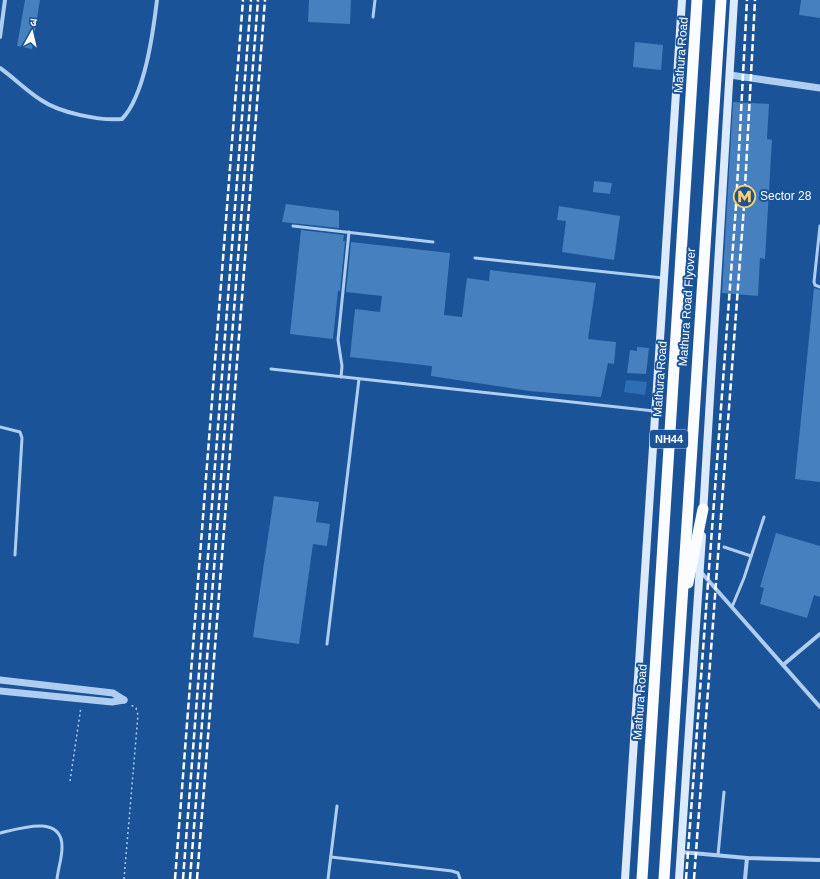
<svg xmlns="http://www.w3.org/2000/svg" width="820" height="879" viewBox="0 0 820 879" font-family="Arial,'Noto Sans Devanagari',sans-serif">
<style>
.green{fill:#2e6eb4}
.building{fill:#4780bf}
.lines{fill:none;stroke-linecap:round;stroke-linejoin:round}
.path{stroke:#aecdf0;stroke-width:1.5;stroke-dasharray:2 3;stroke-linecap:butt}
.service{stroke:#aecdf0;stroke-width:3}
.minor{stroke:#aecdf0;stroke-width:4}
.tertiary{stroke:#aecdf0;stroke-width:7}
.secondary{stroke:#dceafb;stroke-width:8}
.trunk{stroke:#fbfcff;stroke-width:11}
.rail{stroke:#fff;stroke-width:2.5;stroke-dasharray:7 3;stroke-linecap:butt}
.labels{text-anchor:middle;stroke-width:4;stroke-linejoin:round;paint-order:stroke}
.shield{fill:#1a5397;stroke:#bacbe0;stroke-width:1}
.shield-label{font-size:11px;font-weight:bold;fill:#fff}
.street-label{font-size:12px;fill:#fff;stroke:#1a5397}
.poi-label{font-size:12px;fill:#fff;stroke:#1a5397;text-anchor:start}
</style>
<rect width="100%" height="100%" fill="#1a5397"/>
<polygon class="green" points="626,380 647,382 645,395 624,392"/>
<g class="building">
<polygon points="25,0 40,0 32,49 17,46"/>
<polygon points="309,0 351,0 350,24 308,22"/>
<polygon points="801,0 820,0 820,18 799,15"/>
<polygon points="635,42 663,45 661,70 633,67"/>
<polygon points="733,102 769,104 767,139 772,140 765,259 760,258 758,296 722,293"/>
<polygon points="594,181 612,183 610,194 593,192"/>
<polygon points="286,204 339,211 339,228 282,222"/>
<polygon points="559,206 620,216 614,260 562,252 566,221 557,220"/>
<polygon points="301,230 344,235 343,241 345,241 340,291 338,291 333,339 290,334"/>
<polygon points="351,242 450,253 444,315 462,317 467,278 489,281 490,270 596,283 588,339 616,342 614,364 608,363 601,397 529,391 431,376 432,366 350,357 355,309 380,312 382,296 346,292"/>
<polygon points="814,288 820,290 820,482 795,479"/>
<polygon points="637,347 649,348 646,374 627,373 630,350 637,351"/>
<polygon points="274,496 319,502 316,522 330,524 327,546 313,544 299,644 253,637"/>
<polygon points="776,533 820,546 820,597 814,595 807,618 760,604 764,588 760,587"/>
</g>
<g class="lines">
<g class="path">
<polyline points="70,781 81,707"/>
<polyline points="124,879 138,715 136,708 131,705"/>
</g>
<g class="service">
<polyline points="373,17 375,0"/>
<polyline points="293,226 433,242"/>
<polyline points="820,226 814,282 815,285 820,287"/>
<polyline points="475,258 663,278"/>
<polyline points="271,369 654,411"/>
<polyline points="341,377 342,366 338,340 349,232"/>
<polyline points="0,427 20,432 22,438 15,555"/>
<polyline points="724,547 751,556"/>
<polyline points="732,607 744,578 764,517"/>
<polyline points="327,644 359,379"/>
<path d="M0,833c21,-5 63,-19 62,15 0,10 -4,21 -5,31"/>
<polyline points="718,855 724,792"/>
<polyline points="331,857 452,871 458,873 460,879"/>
<polyline points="328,879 337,806"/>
</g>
<g class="minor">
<polyline points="0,37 5,0"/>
<path d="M0,68c14,10 27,23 41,32 19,13 59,21 81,19 23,-24 31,-86 35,-119"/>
<polyline points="700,571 820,707"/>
<polyline points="783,665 820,634"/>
<polyline points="681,852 747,858 820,860"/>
<polyline points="745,879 747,858"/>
</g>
<g class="tertiary">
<polyline points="730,75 820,88"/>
<polyline points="0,680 113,693 124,700"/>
<polyline points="0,691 112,702 124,700"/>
</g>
<g class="secondary">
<polyline points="703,514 734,0"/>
<polyline points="625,879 682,0"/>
<polyline points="679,879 702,536"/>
</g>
<g class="trunk">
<polyline points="688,583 703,509"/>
<polyline points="642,879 697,0"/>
<polyline points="664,879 721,0"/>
</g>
<g class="rail">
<polyline points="175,879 243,0"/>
<polyline points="183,879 251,0"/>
<polyline points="190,879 258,0"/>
<polyline points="197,879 265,0"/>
<polyline points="686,879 736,206 747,0"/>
<polyline points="694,879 744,206 755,0"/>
</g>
</g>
<defs>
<symbol id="metro-ring" viewBox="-11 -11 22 22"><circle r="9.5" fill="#1a5397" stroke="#ffd16d" stroke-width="1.5"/><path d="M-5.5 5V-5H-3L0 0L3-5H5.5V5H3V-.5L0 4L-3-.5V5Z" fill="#ffd16d"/></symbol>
</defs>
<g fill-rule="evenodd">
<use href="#metro-ring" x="732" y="184" width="25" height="25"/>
</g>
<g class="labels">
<rect class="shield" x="650" y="430" width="38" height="18" rx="3"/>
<g class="shield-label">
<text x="669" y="443">NH44</text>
</g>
<g class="street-label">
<text transform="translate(681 55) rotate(-86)" y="4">Mathura Road</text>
<text transform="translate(687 307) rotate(-86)" y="4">Mathura Road Flyover</text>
<text transform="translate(660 379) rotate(-86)" y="4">Mathura Road</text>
<text transform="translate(640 702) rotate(-86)" y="4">Mathura Road</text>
</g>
<g class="poi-label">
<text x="760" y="200">Sector 28</text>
</g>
</g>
<g transform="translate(32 32) rotate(8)" stroke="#1a5397" stroke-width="3" paint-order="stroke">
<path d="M0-3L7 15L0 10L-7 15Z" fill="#ffffff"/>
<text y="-6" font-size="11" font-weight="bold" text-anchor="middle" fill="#ffffff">उ</text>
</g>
</svg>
